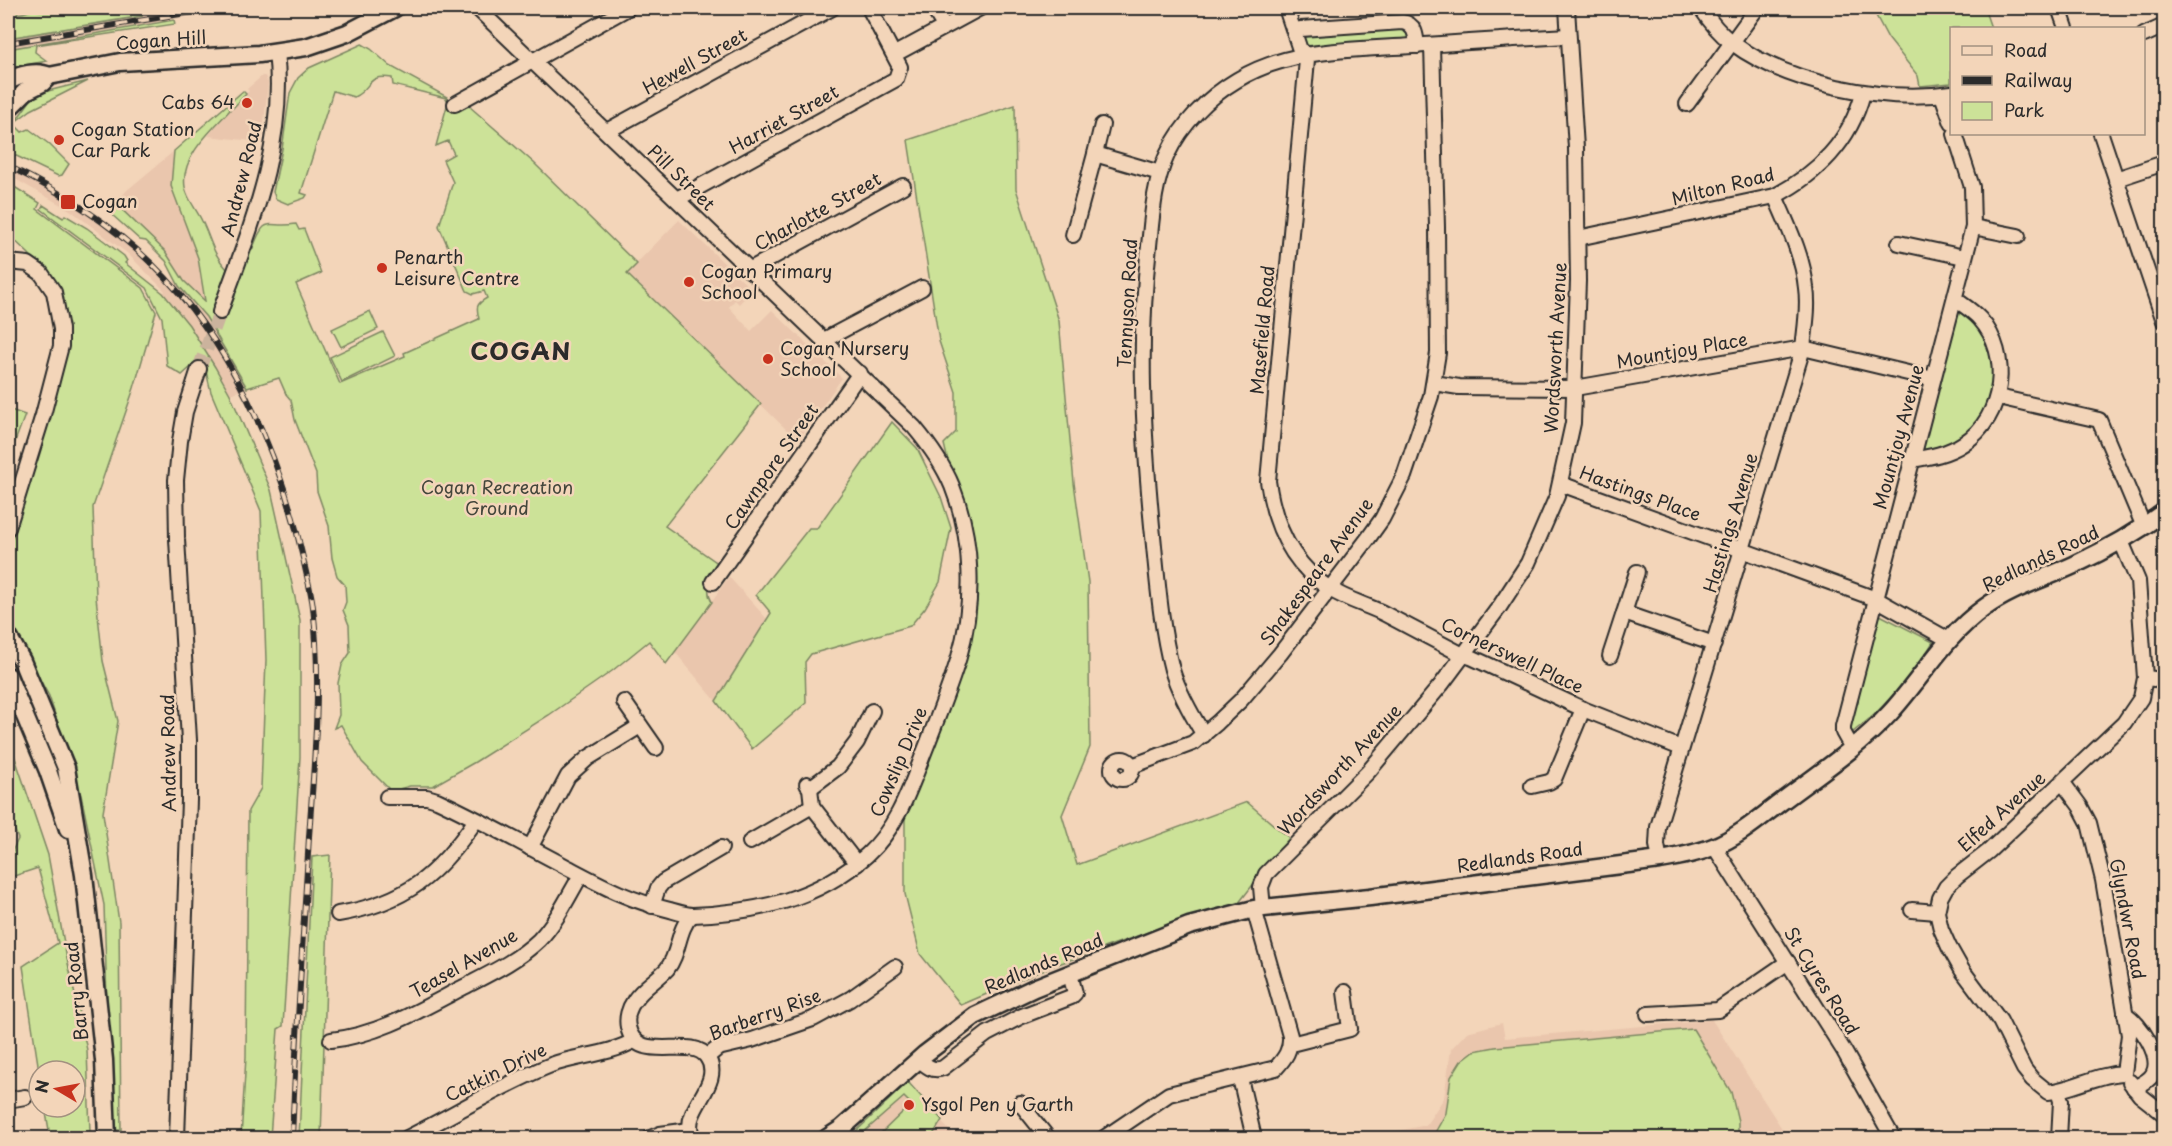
<svg xmlns="http://www.w3.org/2000/svg" width="2172" height="1146" viewBox="0 0 2172 1146" font-family="'Playpen Sans',sans-serif">
<style>
.built{fill:#eac6ad}
.green{fill:#cce298;stroke:#7c8662;stroke-width:1.5}
.lines{fill:none;stroke-linecap:round;stroke-linejoin:round}
.minor-tunnel{stroke:#cbb39d;stroke-width:14;stroke-dasharray:14 7;stroke-linecap:butt}
.minor-casing{stroke:#2b2b2b;stroke-width:18}
.major-casing{stroke:#2b2b2b;stroke-width:21}
.minor{stroke:#f3d5b9;stroke-width:14}
.major{stroke:#f3d5b9;stroke-width:16}
.rail-casing{stroke:#2b2b2b;stroke-width:6}
.rail{stroke:#f3d5b9;stroke-width:4;stroke-dasharray:11;stroke-linecap:butt}
.poi-dot{fill:#c8321e;stroke:#f3d5b9;stroke-width:2}
.labels{text-anchor:middle;stroke-width:5;stroke-linejoin:round;paint-order:stroke}
.street-label{font-size:18px;fill:#2b2b2b;stroke:#f3d5b9}
.poi-label{font-size:18px;fill:#2b2b2b;stroke:#f3d5b9;text-anchor:start}
.park-label{font-size:18px;fill:#43463b;stroke:#f3d5b9}
.district-label{font-size:24px;font-weight:bold;letter-spacing:1.5px;fill:#2b2b2b;stroke:#f3d5b9}
</style>
<rect width="100%" height="100%" fill="#f3d5b9"/>
<filter id="ink" filterUnits="userSpaceOnUse"><feTurbulence type="fractalNoise" baseFrequency=".0167" numOctaves="2"/><feDisplacementMap in="SourceGraphic" scale="12" xChannelSelector="R" yChannelSelector="G"/><feConvolveMatrix kernelMatrix="1 2 1 2 8 2 1 2 1" color-interpolation-filters="sRGB"/></filter>
<g filter="url(#ink)">
<g class="built">
<polygon points="173,11 174,20 8,49 8,38"/>
<polygon points="262,76 265,76 268,83 262,142 208,136 230,110 230,106 233,107 249,91 247,89"/>
<polygon points="174,151 171,186 198,258 206,302 184,281 165,251 116,204 126,191"/>
<polygon points="8,163 56,188 100,217 146,255 173,283 176,280 206,317 247,388 230,394 215,367 189,325 163,293 165,291 127,253 70,210 8,175"/>
<polygon points="679,220 752,290 739,304 735,300 729,307 751,331 772,310 842,378 798,441 627,273"/>
<polygon points="729,577 767,619 716,701 675,652"/>
<polygon points="1712,1020 1788,1138 1365,1138 1426,1125 1444,1098 1451,1049 1467,1032 1502,1023 1505,1038"/>
<polygon points="909,1089 957,1138 858,1138"/>
</g>
<g class="green">
<path d="M8,8h6l4,5c6,1 9,-2 15,-3 9,0 16,5 25,-2h84v8l-134,22z"/>
<polygon points="1872,8 1984,8 1991,28 1952,28 1951,83 1920,86 1918,76 1888,38"/>
<polygon points="174,20 175,24 36,45 35,52 47,61 8,68 8,49"/>
<polygon points="1406,28 1410,36 1409,39 1303,46 1302,36 1305,33"/>
<path d="M362,44l9,5 19,17 57,31 7,15 15,-6 65,57 103,101 -10,10 134,130 -96,122 54,38c-7,12 -15,25 -7,38l-46,62 -17,-23 -37,30 -63,44 -74,47 -42,24h-23l-19,5 -29,-29 -21,-37 -7,3 5,-13 -1,-32 4,-18 8,-12 -1,-28 -6,-15 3,-8 -1,-17 -8,-9 -5,-18 -3,-32 -12,-35 -1,-17 -21,-54 -4,-20 -5,-6 -7,-16 -32,10 -41,-71 -27,-31 -13,-25 -20,-20 -6,-1 -30,-27 6,-9 49,47 19,30 21,20 -7,-43 -27,-72 3,-35 69,-60 3,3 -13,14 -4,-1 1,3c-18,20 -50,47 -45,77 2,12 12,23 17,34 9,18 10,32 25,48l-14,41 14,5 8,-19 -2,-8 15,-39 5,-1c13,-35 14,-19 43,-24l3,6 5,-1 17,44 -25,11 44,100 65,-28 -1,-3 75,-34c-3,-12 -3,-15 8,-21l-3,-7 -11,3 -6,-3 -28,-65 14,-44 -10,-22 11,-6 -6,-13 -12,5 12,-44 -2,-4 -53,-13 -1,-7c-27,-4 -19,10 -38,19l-21,-6 -32,102 6,2 -2,3 -17,6 -12,-5 -3,-7 9,-43 8,-56 8,-15 11,-10z"/>
<polygon points="88,81 31,110 15,122 30,101 40,93"/>
<polygon points="1015,105 1016,189 1059,321 1074,483 1088,582 1090,747 1062,815 1077,865 1247,802 1289,838 1238,904 1202,913 1050,967 961,1005 920,954 905,894 905,817 912,801 976,582 944,444 956,432 956,392 939,341 908,140"/>
<polygon points="9,125 11,129 16,126 22,132 29,129 49,144 69,164 62,175 58,176 8,152"/>
<polygon points="8,183 40,203 37,209 143,288 156,312 134,388 93,507 96,597 103,661 118,721 103,813 119,922 121,1130 111,1131 104,905 81,795 49,696 8,622 8,552 67,345 62,295 29,254 8,234"/>
<polygon points="43,205 63,218 65,215 87,228 124,256 127,261 125,263 163,293 189,325 215,367 230,394 271,490 300,620 300,757 283,1026 278,1029 270,1138 241,1138 246,1057 248,811 261,788 266,660 261,511 211,392 206,371 192,366 182,375 167,366 162,318 147,288 41,209"/>
<polygon points="1958,310 1963,311 1980,327 1991,349 1996,373 1987,411 1962,439 1929,453 1918,451"/>
<polygon points="370,311 378,329 341,347 332,329"/>
<polygon points="383,332 395,356 342,382 330,357"/>
<polygon points="8,409 25,415 8,460"/>
<polygon points="892,422 917,448 941,497 951,528 940,582 925,608 910,626 811,654 805,662 806,703 752,749 716,701 771,613 756,595 809,528 817,528"/>
<polygon points="1880,615 1933,642 1914,673 1874,715 1848,736 1863,672"/>
<polygon points="8,737 48,855 66,954 87,1050 90,1132 50,1136 45,1107 75,1107 75,1071 39,1071 23,966 58,943 38,868 11,877 9,858 18,839 8,812"/>
<polygon points="330,855 321,1138 299,1138 312,857"/>
<polygon points="1693,1029 1731,1092 1738,1121 1738,1138 1432,1138 1446,1113 1451,1077 1461,1061 1474,1051 1495,1047"/>
<polygon points="908,1082 942,1120 931,1138 876,1138 906,1109 913,1106 904,1097 857,1138 849,1138"/>
</g>
<g class="lines">
<polyline class="minor-tunnel" points="199,369 220,312"/>
<defs>
<g id="minor">
<polyline points="933,8 944,26"/>
<polyline points="1286,8 1300,50 1306,54"/>
<path d="M1701,8c8,12 18,25 30,34 56,42 153,61 221,51"/>
<polyline points="2059,8 2066,28"/>
<path d="M1295,31l6,-2 101,-7c13,2 14,13 15,24"/>
<polyline points="2144,35 2164,26"/>
<polyline points="895,54 980,8"/>
<path d="M1306,54l1,6 -39,421c6,44 23,83 62,108 17,11 37,16 55,25 25,13 49,26 74,39l12,4 112,52 98,39"/>
<polyline points="1942,95 1952,123"/>
<polyline points="455,104 628,8"/>
<polyline points="1687,104 1757,8"/>
<polyline points="1102,125 1095,154 1160,173"/>
<polyline points="607,131 832,8"/>
<polyline points="2101,134 2164,321"/>
<polyline points="2116,179 2164,163"/>
<polyline points="677,199 896,79 900,67 869,8"/>
<polyline points="1973,227 2018,236"/>
<polyline points="1073,235 1095,154"/>
<path d="M1578,238l197,-42c43,-23 75,-54 88,-103"/>
<polyline points="1899,243 1964,257"/>
<polyline points="8,262 28,264 41,273 54,292 61,329 61,346 43,415 8,528"/>
<polyline points="749,270 903,186"/>
<path d="M220,312c30,-83 67,-170 56,-260"/>
<polyline points="824,340 922,288"/>
<polyline points="1434,383 1459,387 1575,388 1803,348 1933,379"/>
<polyline points="1998,397 2099,420 2144,527"/>
<path d="M1911,460c19,-3 37,-6 53,-17 40,-26 48,-88 16,-124 -7,-8 -17,-14 -25,-20"/>
<polyline points="1561,484 1876,599 1949,640"/>
<polyline points="1637,572 1624,613 1714,644"/>
<polyline points="713,582 860,373"/>
<polyline points="1610,656 1624,613"/>
<polyline points="2145,678 2164,680"/>
<polyline points="624,702 656,748"/>
<path d="M1204,735c-13,-21 -25,-42 -32,-65 -12,-46 -15,-97 -20,-144 -9,-96 -14,-183 -3,-280 3,-30 5,-63 18,-91 14,-30 41,-58 70,-75 52,-32 117,-30 176,-34 52,-4 103,-7 155,-10"/>
<polyline points="1852,748 1843,732 1843,726 1973,227 1972,187 1955,134"/>
<circle cx="1122" cy="769" r="10"/>
<polyline points="1132,766 1193,743 1217,723 1241,700 1280,654 1367,540 1382,519 1404,476 1431,396 1438,353 1437,227 1432,45"/>
<path d="M2063,783l17,23 9,17 14,57 26,155 -5,38c-27,1 -50,16 -76,19l-16,-13 -8,-10 -24,-48 -38,-51 -13,-23 -8,-18 -4,-17 3,-14 6,-11 11,-11 32,-25 135,-128 17,-25 4,-20 -7,-97 -17,-40"/>
<polyline points="807,784 810,788 812,806 857,864"/>
<polyline points="1532,786 1549,782 1554,779 1583,709"/>
<polyline points="810,788 838,767 857,742 872,711"/>
<path d="M387,797h40l10,3c43,20 84,43 126,65 38,20 64,35 107,45 7,2 16,5 23,5 64,-3 124,-15 174,-60 32,-29 44,-70 60,-110 11,-29 23,-58 32,-88 16,-55 14,-118 -7,-171 -9,-22 -23,-41 -38,-59l-437,-419"/>
<polyline points="750,842 812,806"/>
<polyline points="1714,846 1844,1051 1893,1138"/>
<polyline points="530,848 568,776 588,758 640,726"/>
<path d="M1660,860l-3,-15 1,-18 145,-479c2,-20 6,-40 3,-60 -3,-32 -18,-62 -31,-92"/>
<polyline points="652,906 658,888 663,882 721,848"/>
<polyline points="1263,908 1261,887 1266,874 1368,772 1441,685 1500,606 1528,563 1557,496 1573,423 1578,281 1576,148 1567,8"/>
<polyline points="1912,910 1937,912"/>
<path d="M338,914c68,-11 100,-39 138,-94"/>
<path d="M692,915c-15,14 -12,38 -25,54 -10,11 -25,19 -33,32 -5,7 -8,17 -6,26 8,39 63,7 79,30 14,20 -9,41 -15,59 -3,7 -2,15 0,22"/>
<polyline points="1648,1014 1718,1010 1788,962"/>
<path d="M2125,1014c15,9 38,43 28,60 -4,7 -12,10 -19,14"/>
<path d="M331,1040c48,-5 89,-30 131,-52 27,-14 55,-27 77,-48 18,-19 29,-43 42,-65"/>
<polyline points="1291,1044 1350,1029 1345,992"/>
<polyline points="707,1057 718,1048 752,1040 813,1019 850,999 895,967"/>
<path d="M919,1059c7,7 14,13 24,9l44,-34 35,-18 49,-19 4,-4 -5,-19"/>
<polyline points="1240,1078 1254,1138"/>
<polyline points="2130,1082 2140,1095 2164,1114"/>
<polyline points="2058,1091 2061,1101 2059,1138"/>
<polyline points="8,1100 25,1097"/>
<polyline points="1020,1103 1048,1138"/>
<polyline points="177,1138 189,800 189,740 177,539 176,480 180,441 185,412 199,369"/>
<path d="M407,1138c48,-24 94,-53 144,-73 27,-10 59,-10 84,-25"/>
<polyline points="650,1138 660,1134 690,1130"/>
<path d="M1104,1138l65,-44 107,-26c9,-10 15,-18 14,-32l-36,-127"/>
</g>
<g id="major">
<path d="M8,81c11,-6 29,-11 41,-5"/>
<polyline points="10,107 26,91 42,83 49,76 120,62 259,54 306,47 347,33 395,8"/>
<polyline points="8,636 22,661 66,768 84,875 104,1060 107,1138"/>
<polyline points="8,676 48,771 68,829"/>
<path d="M827,1138l14,-9 84,-75 50,-38 59,-28 155,-62 65,-17 116,-12 290,-37c18,-3 35,-6 53,-13 25,-10 47,-29 68,-45 37,-28 78,-55 109,-89 32,-35 55,-77 94,-105 27,-20 60,-29 90,-43 32,-15 62,-32 90,-53"/>
</g>
</defs>
<use href="#minor" class="minor-casing"/>
<use href="#major" class="major-casing"/>
<use href="#minor" class="minor"/>
<use href="#major" class="major"/>
<defs>
<g id="rail">
<polyline points="8,43 216,8"/>
<path d="M8,166c52,25 102,57 144,98 78,76 128,190 151,294 3,16 8,32 10,49 9,76 1,154 -4,230 -6,100 -13,201 -17,301"/>
</g>
</defs>
<use href="#rail" class="rail-casing"/>
<use href="#rail" class="rail"/>
</g>
</g>
<g class="poi-dot">
<circle cx="247" cy="103" r="6"/>
<circle cx="59" cy="140" r="6"/>
<rect x="60" y="194" width="16" height="16" rx="3"/>
<circle cx="382" cy="268" r="6"/>
<circle cx="689" cy="282" r="6"/>
<circle cx="768" cy="359" r="6"/>
<circle cx="909" cy="1105" r="6"/>
</g>
<g class="labels">
<g class="street-label">
<text transform="translate(161 41) rotate(-4)" y="6">Cogan Hill</text>
<text transform="translate(695 62) rotate(-29)" y="6">Hewell Street</text>
<text transform="translate(784 120) rotate(-29)" y="6">Harriet Street</text>
<text transform="translate(681 178) rotate(44)" y="6">Pill Street</text>
<text transform="translate(242 179) rotate(-76)" y="6">Andrew Road</text>
<text transform="translate(1723 187) rotate(-14)" y="6">Milton Road</text>
<text transform="translate(818 212) rotate(-29)" y="6">Charlotte Street</text>
<text transform="translate(1128 303) rotate(-87)" y="6">Tennyson Road</text>
<text transform="translate(1263 330) rotate(-85)" y="6">Masefield Road</text>
<text transform="translate(1556 348) rotate(-87)" y="6">Wordsworth Avenue</text>
<text transform="translate(1682 351) rotate(-10)" y="6">Mountjoy Place</text>
<text transform="translate(1899 437) rotate(-75)" y="6">Mountjoy Avenue</text>
<text transform="translate(772 467) rotate(-55)" y="6">Cawnpore Street</text>
<text transform="translate(1640 494) rotate(20)" y="6">Hastings Place</text>
<text transform="translate(1731 523) rotate(-73)" y="6">Hastings Avenue</text>
<text transform="translate(2041 559) rotate(-26)" y="6">Redlands Road</text>
<text transform="translate(1317 572) rotate(-54)" y="6">Shakespeare Avenue</text>
<text transform="translate(1512 656) rotate(25)" y="6">Cornerswell Place</text>
<text transform="translate(169 753) rotate(-91)" y="6">Andrew Road</text>
<text transform="translate(899 762) rotate(-67)" y="6">Cowslip Drive</text>
<text transform="translate(1340 770) rotate(-47)" y="6">Wordsworth Avenue</text>
<text transform="translate(2002 812) rotate(-42)" y="6">Elfed Avenue</text>
<text transform="translate(1520 858) rotate(-8)" y="6">Redlands Road</text>
<text transform="translate(2127 919) rotate(79)" y="6">Glyndwr Road</text>
<text transform="translate(464 964) rotate(-30)" y="6">Teasel Avenue</text>
<text transform="translate(1044 964) rotate(-23)" y="6">Redlands Road</text>
<text transform="translate(1821 981) rotate(58)" y="6">St Cyres Road</text>
<text transform="translate(77 991) rotate(-96)" y="6">Barry Road</text>
<text transform="translate(765 1015) rotate(-20)" y="6">Barberry Rise</text>
<text transform="translate(496 1073) rotate(-26)" y="6">Catkin Drive</text>
</g>
<g class="poi-label">
<text x="235" y="109" text-anchor="end">Cabs 64</text>
<text x="71" y="136">Cogan Station<tspan x="71" dy="21">Car Park</tspan></text>
<text x="82" y="208">Cogan</text>
<text x="394" y="264">Penarth<tspan x="394" dy="21">Leisure Centre</tspan></text>
<text x="701" y="278">Cogan Primary<tspan x="701" dy="21">School</tspan></text>
<text x="780" y="355">Cogan Nursery<tspan x="780" dy="21">School</tspan></text>
<text x="921" y="1111">Ysgol Pen y Garth</text>
</g>
<g class="park-label">
<text x="497" y="494">Cogan Recreation<tspan x="497" dy="21">Ground</tspan></text>
</g>
<g class="district-label">
<text x="521" y="360">COGAN</text>
</g>
</g>
<rect width="2172" height="1146" fill="none" stroke="#f3d5b9" stroke-width="30"/>
<rect x="15" y="15" width="2142" height="1116" fill="none" stroke="#2b2b2b" stroke-width="2" filter="url(#ink)"/>
<rect x="1950" y="27" width="195" height="108" fill="#f3d5b9" stroke="#a39180" stroke-width="1.5"/>
<rect x="1962" y="46" width="30" height="9" fill="#f3d5b9" stroke="#a39180" stroke-width="1.5"/>
<text x="2004" y="57" font-size="18" fill="#2b2b2b">Road</text>
<rect x="1962" y="76" width="30" height="9" fill="#2b2b2b" stroke="#a39180" stroke-width="1.5"/>
<text x="2004" y="87" font-size="18" fill="#2b2b2b">Railway</text>
<rect x="1962" y="102" width="30" height="18" fill="#cce298" stroke="#a39180" stroke-width="1.5"/>
<text x="2004" y="117" font-size="18" fill="#2b2b2b">Park</text>
<g transform="translate(57 1089) rotate(280)"><circle r="28" fill="#f3d5b9" stroke="#a39180" stroke-width="1.5"/>
<path d="M0-4.5L10 22L0 15L-10 22Z" fill="#c8321e"/>
<text y="-9" font-size="16" font-weight="bold" text-anchor="middle" fill="#2b2b2b">N</text>
</g>
</svg>
